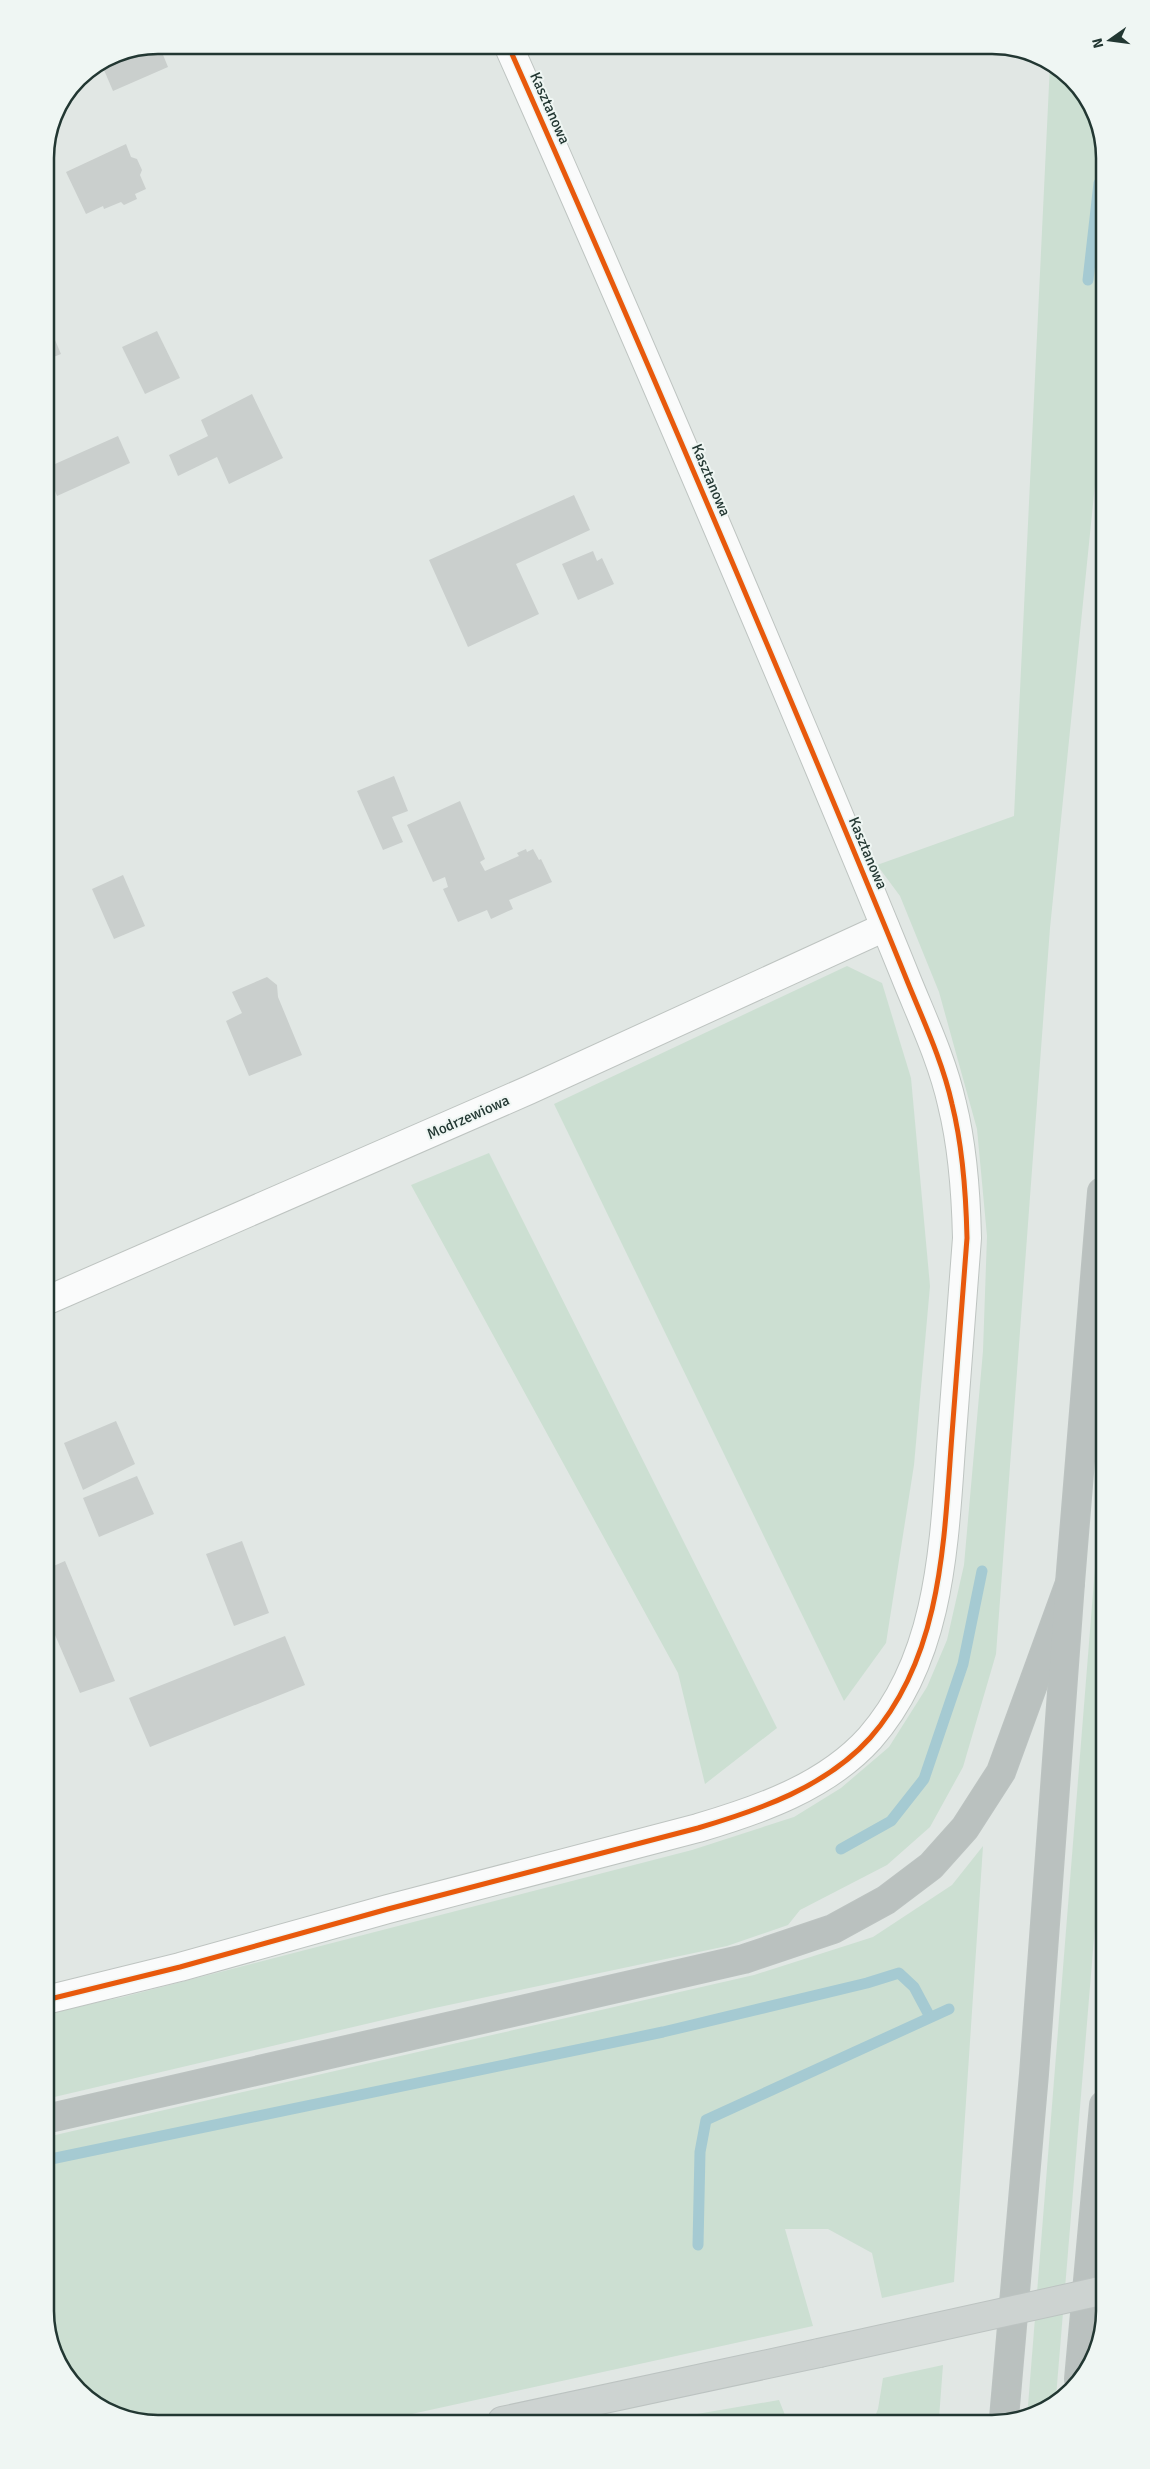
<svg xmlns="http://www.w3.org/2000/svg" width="1150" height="2469" viewBox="0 0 1150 2469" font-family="Signika,sans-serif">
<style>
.green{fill:#ccdfd2}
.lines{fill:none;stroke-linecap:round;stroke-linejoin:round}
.stream{stroke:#a5cad2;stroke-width:11}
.building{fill:#cacfcd}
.minor-casing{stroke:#bec4c1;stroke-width:30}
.major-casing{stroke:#bcc3c1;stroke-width:30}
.highway-casing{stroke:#bcc3c1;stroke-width:30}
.minor{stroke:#fafbfb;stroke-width:28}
.major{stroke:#cdd3d1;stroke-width:28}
.highway{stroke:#bac1bf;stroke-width:28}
.major-bridge-casing{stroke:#bcc3c1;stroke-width:30;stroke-linecap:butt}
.major-bridge{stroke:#cdd3d1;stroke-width:28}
.cycleway-casing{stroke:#eff6f3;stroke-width:8}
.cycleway{stroke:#e8590c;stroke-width:5}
.labels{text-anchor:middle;stroke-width:4;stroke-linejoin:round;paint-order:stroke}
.street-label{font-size:15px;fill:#223732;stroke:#eff6f3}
.rim{fill:none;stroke:#223732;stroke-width:2.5}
</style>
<rect width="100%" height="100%" fill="#e1e7e4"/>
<g class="green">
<polygon points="1050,64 1061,69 1099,121 1100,435 1050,928 996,1654 963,1767 930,1827 887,1865 800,1910 788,1925 727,1946 430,2009 50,2098 50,2012 123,1997 692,1850 794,1817 841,1788 889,1747 927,1687 947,1640 964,1565 983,1351 987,1236 977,1129 939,992 900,896 877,865 1014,816"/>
<polygon points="847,966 882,983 911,1078 930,1286 914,1465 886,1643 844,1701 554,1104"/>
<polygon points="489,1153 777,1728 705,1784 678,1673 411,1185"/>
<polygon points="1103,1468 1104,1818 1056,2397 1027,2418"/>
<polygon points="983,1846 954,2282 882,2298 872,2253 828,2229 785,2229 813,2326 375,2422 150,2424 89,2401 51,2348 51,2136 754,1975 873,1937 952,1885"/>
<polygon points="943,2365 939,2418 874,2419 878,2409 883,2378"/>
<polygon points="779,2400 787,2420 662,2420"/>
</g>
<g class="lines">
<g class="stream">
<polyline points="1088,280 1099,183"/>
<polyline points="841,1849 891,1821 924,1779 963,1664 982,1571"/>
<polyline points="51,2159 663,2032 867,1983 899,1973 914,1987 930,2017"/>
<polyline points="698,2245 700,2152 706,2120 949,2009"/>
</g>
</g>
<g class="building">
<polygon points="159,45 168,67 113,91 104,70 110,67 107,59 115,53"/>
<polygon points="126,144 131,157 137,159 142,170 140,175 146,189 135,194 137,199 124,205 121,202 104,209 103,206 86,214 66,172"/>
<polygon points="46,319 61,354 46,360"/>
<polygon points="157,331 180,378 145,394 122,347"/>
<polygon points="252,394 283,458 229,484 217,457 178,476 169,455 208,436 201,420"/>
<polygon points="118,436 130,463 57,496 46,468"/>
<polygon points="574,495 590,530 516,564 539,614 468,647 429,560"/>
<polygon points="593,551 597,561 602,558 614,584 578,600 562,564"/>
<polygon points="394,776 408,811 392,817 403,842 383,850 357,791"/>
<polygon points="460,801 485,859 480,862 485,871 519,856 517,853 526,849 527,852 533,849 539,860 541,859 552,882 509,900 513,909 491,919 487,910 458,922 443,889 448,887 445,877 433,882 407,825"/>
<polygon points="123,875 145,926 114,939 92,889"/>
<polygon points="267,977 277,985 278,997 302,1055 249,1076 226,1021 242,1013 232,992"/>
<polygon points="116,1421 135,1464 83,1490 64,1443"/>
<polygon points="137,1476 154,1514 99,1537 83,1498"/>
<polygon points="242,1541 269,1613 234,1626 206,1554"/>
<polygon points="65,1561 115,1681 80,1693 49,1621 49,1568"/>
<polygon points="285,1636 305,1685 150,1747 129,1698"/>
</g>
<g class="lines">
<defs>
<g id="minor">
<polyline points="48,1300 529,1090 885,927"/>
<path d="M50,1999l130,-32 208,-58 310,-81c61,-18 128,-41 172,-90 73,-83 74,-200 82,-304 5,-65 10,-130 15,-196 -1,-45 -4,-90 -15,-134 -9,-41 -28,-82 -44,-121 -33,-82 -67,-163 -101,-244 -98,-233 -197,-464 -299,-694"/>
</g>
<polyline id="major" points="502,2421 819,2353"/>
<g id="highway">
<polyline points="50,2118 744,1959 833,1929 886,1900 931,1866 965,1828 1001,1772 1070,1583"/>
<polyline points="1079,2379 1104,2105"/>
<polyline points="1004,2418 1034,2074 1070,1583 1102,1192"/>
</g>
</defs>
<use href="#minor" class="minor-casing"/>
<use href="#major" class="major-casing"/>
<use href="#highway" class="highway-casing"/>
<use href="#minor" class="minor"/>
<use href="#major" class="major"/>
<use href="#highway" class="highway"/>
<defs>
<polyline id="major-bridge" points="819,2353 1105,2290"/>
</defs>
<use href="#major-bridge" class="major-bridge-casing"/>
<use href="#major-bridge" class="major-bridge"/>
<defs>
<path id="cycleway" d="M50,1999l130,-32 208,-58 310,-81c61,-18 128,-41 172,-90 73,-83 74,-200 82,-304 5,-65 10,-130 15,-196 -1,-45 -4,-90 -15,-134 -9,-41 -28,-82 -44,-121 -33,-82 -67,-163 -101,-244 -98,-233 -197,-464 -299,-694"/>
</defs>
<use href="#cycleway" class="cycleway-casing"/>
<use href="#cycleway" class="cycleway"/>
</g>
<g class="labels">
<g class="street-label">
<text transform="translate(550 108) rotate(66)" y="5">Kasztanowa</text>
<text transform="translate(711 480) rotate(67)" y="5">Kasztanowa</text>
<text transform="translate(868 853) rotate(67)" y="5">Kasztanowa</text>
<text transform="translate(468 1117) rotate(-24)" y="5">Modrzewiowa</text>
</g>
</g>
<path d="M0 0H1150V2469H0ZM158 54H992A104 104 0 0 1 1096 158V2311A104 104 0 0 1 992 2415H158A104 104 0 0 1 54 2311V158A104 104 0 0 1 158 54Z" fill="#eff6f3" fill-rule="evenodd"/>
<path class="rim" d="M158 54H992A104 104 0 0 1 1096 158V2311A104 104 0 0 1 992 2415H158A104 104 0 0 1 54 2311V158A104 104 0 0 1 158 54Z"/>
<g transform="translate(1110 40) rotate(256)" stroke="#eff6f3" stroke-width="4" paint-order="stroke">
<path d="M0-4L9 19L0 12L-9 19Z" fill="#223732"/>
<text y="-8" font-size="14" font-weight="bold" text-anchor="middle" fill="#223732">N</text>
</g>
</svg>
